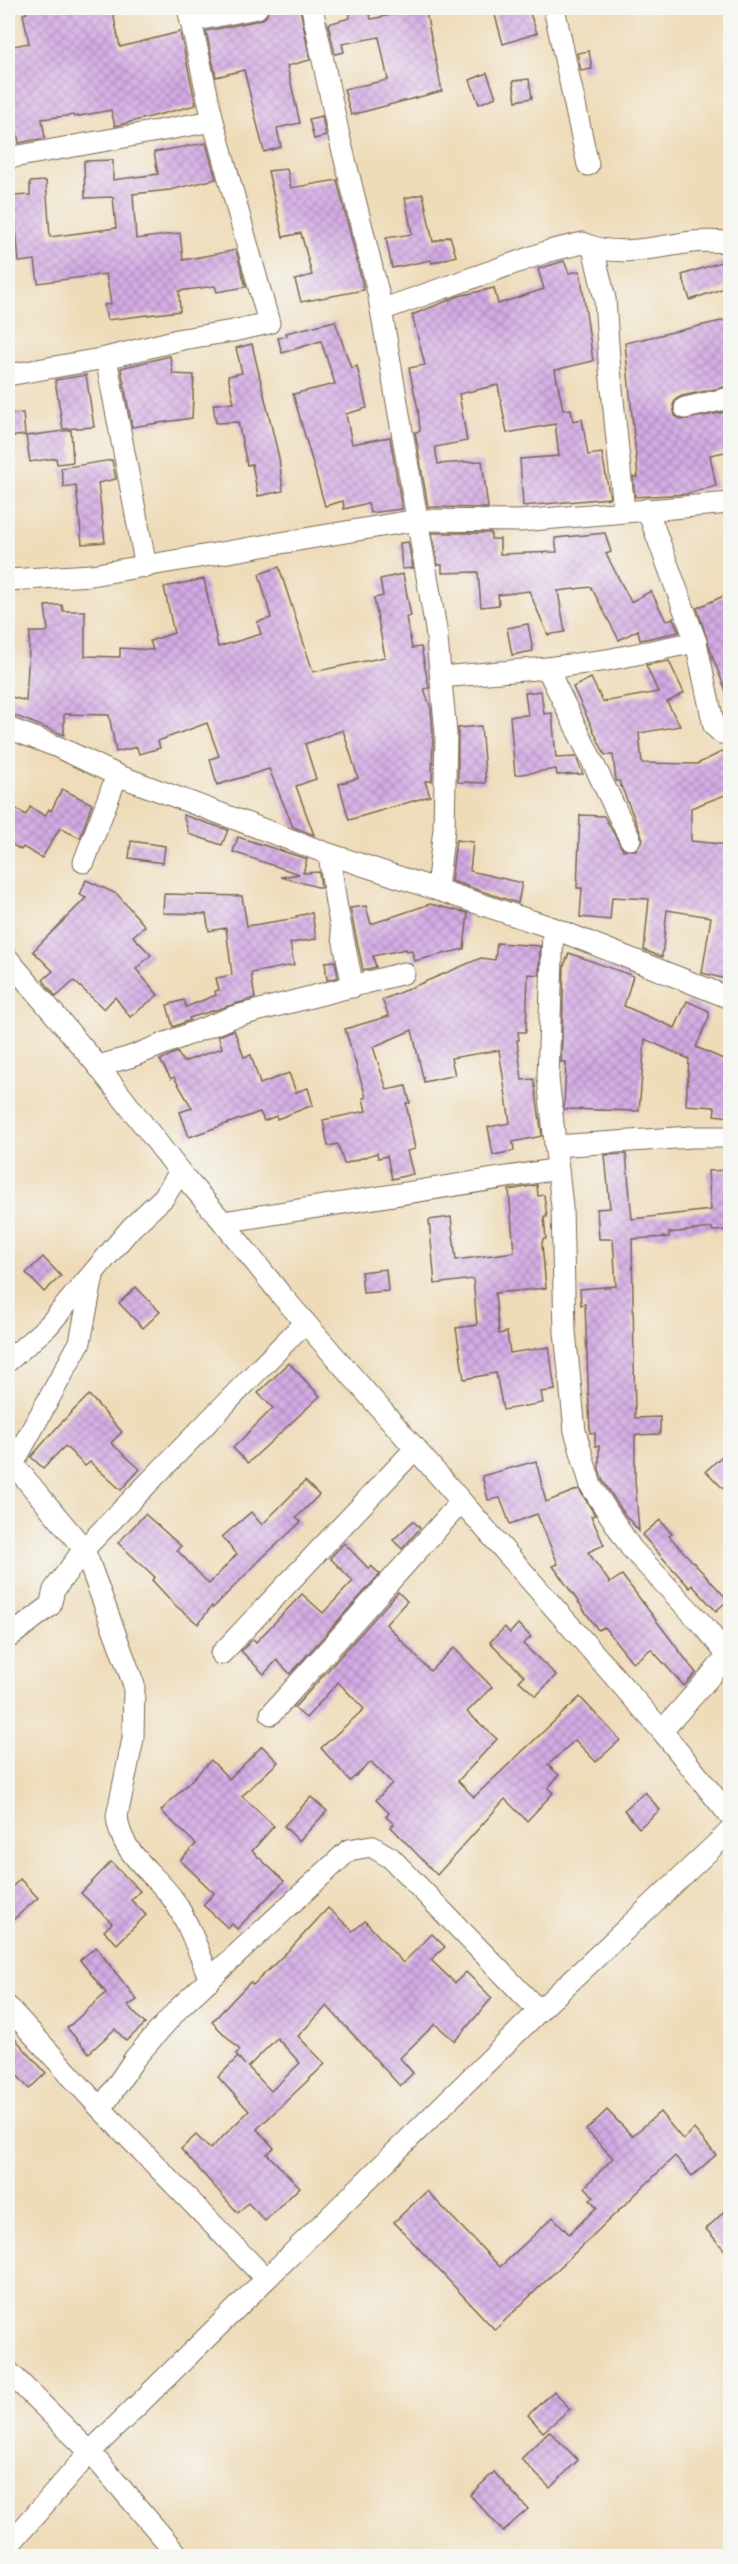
<svg xmlns="http://www.w3.org/2000/svg" width="738" height="2564" viewBox="0 0 738 2564" font-family="'Patrick Hand',sans-serif">
<style>
.building{fill:url(#building-cross-hatch);fill-rule:evenodd}
.lines{fill:none;stroke-linecap:round;stroke-linejoin:round}
.minor-casing{stroke:#7a6854;stroke-width:23}
.minor{stroke:#fff;stroke-width:21}
</style>
<defs>
<pattern id="building-cross-hatch" width="8" height="8" patternUnits="userSpaceOnUse" patternTransform="scale(1.5)"><rect width="8" height="8" fill="#d4abe5"/><path d="M0 0l8 8M0 8l8-8" fill="none" stroke="#ad8bb9"/></pattern>
</defs>
<rect width="100%" height="100%" fill="#f6f6f2"/>
<filter id="ink" filterUnits="userSpaceOnUse"><feTurbulence type="fractalNoise" baseFrequency=".0167" numOctaves="2"/><feDisplacementMap in="SourceGraphic" scale="12" xChannelSelector="R" yChannelSelector="G"/><feConvolveMatrix kernelMatrix="1 2 1 2 8 2 1 2 1" color-interpolation-filters="sRGB"/></filter>
<filter id="wash" filterUnits="userSpaceOnUse"><feTurbulence type="fractalNoise" baseFrequency=".008" numOctaves="4" result="noise"/><feDisplacementMap in="SourceGraphic" scale="24" xChannelSelector="R" yChannelSelector="G"/><feGaussianBlur stdDeviation="1.35" result="paint"/><feColorMatrix in="noise" values="0 0 0 0 0 0 0 0 0 0 0 0 0 0 0 0 0 1.4 0 .05"/><feComposite in="paint" operator="in"/></filter>
<g filter="url(#wash)">
<rect width="100%" height="100%" fill="#eedcb9"/>
<g id="blocks">
<g class="building">
<polygon points="26,8 112,8 120,47 180,32 196,105 115,126 111,110 74,117 74,115 42,119 45,138 19,143 15,122 8,123 8,47 29,43 23,14 27,13"/>
<polygon points="269,8 300,8 310,60 287,66 300,123 277,128 281,147 264,152 244,70 216,77 206,31 260,20 266,17"/>
<polygon points="349,8 368,8 371,19 425,8 442,91 351,115 344,89 388,80 379,37 342,44 344,52 335,54 328,24 350,18"/>
<polygon points="493,8 528,8 537,33 503,44"/>
<polygon points="589,51 592,69 581,71 577,53"/>
<polygon points="487,73 496,97 479,104 470,80"/>
<polygon points="529,79 532,98 516,101 513,81"/>
<polygon points="322,116 326,136 314,139 309,119"/>
<polygon points="206,143 216,179 170,190 133,194 136,239 180,233 183,260 236,250 246,287 217,292 215,286 179,291 180,311 107,320 104,305 111,304 106,274 38,283 35,260 19,262 13,196 30,195 30,182 46,181 50,237 116,228 113,197 85,198 84,161 113,160 113,180 158,174 154,152"/>
<polygon points="287,169 291,188 337,180 364,290 301,302 295,280 312,275 301,233 283,237 268,171"/>
<polygon points="423,194 433,242 450,236 456,256 432,263 431,260 392,268 386,238 412,234 405,198"/>
<polygon points="730,259 730,286 690,300 682,275"/>
<polygon points="564,261 569,273 580,271 593,361 555,370 563,410 571,409 573,421 582,419 588,455 602,453 610,498 523,506 520,459 559,456 555,424 507,433 498,385 459,394 467,441 435,447 438,464 482,461 488,508 428,507 415,432 420,431 418,409 409,368 425,365 412,315 459,296 494,288 498,304 544,289 538,269"/>
<polygon points="730,319 730,386 682,396 676,399 673,405 675,416 682,420 730,411 730,451 710,455 716,486 686,494 635,497 633,477 638,477 625,343"/>
<polygon points="335,321 351,368 357,366 367,408 346,414 352,444 390,437 402,509 370,513 368,503 344,509 343,501 325,506 293,394 335,384 321,341 282,353 278,338 287,336 286,333"/>
<polygon points="252,344 279,458 283,491 258,496 252,464 247,465 238,422 216,423 213,404 234,403 228,376 242,373 236,348"/>
<polygon points="170,356 173,374 194,375 192,418 132,427 121,368"/>
<polygon points="86,375 94,427 63,429 55,380"/>
<polygon points="23,413 25,435 8,437 8,414"/>
<polygon points="71,430 73,462 57,464 56,458 30,462 26,436"/>
<polygon points="112,460 116,479 98,483 105,542 82,544 76,485 64,487 61,468"/>
<polygon points="432,533 491,533 491,539 500,539 500,554 557,552 555,538 605,533 611,552 606,554 631,602 651,591 666,621 673,618 679,632 640,640 638,630 619,640 591,587 558,591 565,632 548,635 529,591 498,595 499,605 481,607 478,572 442,573 442,565 438,565"/>
<polygon points="408,542 413,568 402,569 400,543"/>
<polygon points="279,567 313,672 385,657 374,598 383,596 380,579 403,574 411,616 406,617 412,648 421,647 429,688 424,689 431,709 433,733 432,781 425,781 430,796 349,820 339,784 358,778 343,730 305,744 316,779 296,786 314,835 293,827 269,769 217,785 210,759 219,756 207,723 158,741 160,748 139,754 137,747 116,752 109,715 64,714 64,735 8,713 8,696 26,701 30,632 46,632 48,630 45,606 62,605 63,611 85,611 85,656 120,657 120,648 153,650 150,641 174,633 164,587 204,579 218,647 261,634 257,622 271,618 259,574"/>
<polygon points="730,593 730,701 713,658 697,608"/>
<polygon points="528,624 533,651 512,655 507,628"/>
<polygon points="669,661 684,693 667,702 680,726 639,733 642,763 697,764 730,748 730,793 691,808 691,841 730,845 730,980 702,973 711,917 667,910 662,957 644,950 649,899 612,897 610,920 580,917 582,888 577,888 580,815 604,816 623,850 636,850 643,839 619,781 616,781 613,755 605,755 573,687 591,678 603,702 658,692 646,665"/>
<polygon points="541,691 544,714 552,713 556,758 576,757 583,774 557,775 556,769 515,775 510,716 528,715 525,693"/>
<polygon points="481,726 486,783 458,782 458,728"/>
<polygon points="62,789 92,804 80,838 60,828 42,858 23,847 21,850 8,842 8,804 26,815 30,807 45,816 49,809 51,811"/>
<polygon points="183,815 228,830 222,845 189,834"/>
<polygon points="238,837 307,859 303,873 319,872 321,888 281,877 299,874 233,852"/>
<polygon points="456,840 473,842 470,871 522,883 518,903 451,881"/>
<polygon points="131,841 165,846 163,863 129,858"/>
<polygon points="86,880 117,894 145,926 133,936 151,955 136,969 158,995 130,1017 115,997 104,1009 74,981 56,997 43,980 53,971 33,951 86,898 80,895"/>
<polygon points="164,894 242,896 247,926 297,918 296,916 312,913 316,939 290,943 294,965 251,973 255,998 189,1018 190,1020 173,1027 167,1005 184,1000 186,1007 216,995 215,991 219,990 216,978 232,975 226,928 209,931 206,914 163,913"/>
<polygon points="430,904 468,913 464,949 414,961 412,950 406,951 406,949 373,956 376,967 363,970 350,908 366,906 371,924"/>
<polygon points="497,943 540,946 539,975 528,974 526,1032 518,1032 519,1040 517,1040 522,1080 534,1079 542,1136 513,1142 514,1151 493,1155 488,1127 510,1123 499,1050 451,1058 455,1075 424,1082 412,1030 373,1047 387,1090 406,1086 410,1103 406,1103 415,1149 407,1151 413,1174 392,1179 387,1156 378,1158 377,1153 344,1164 338,1144 328,1146 323,1120 366,1111 363,1098 366,1097 345,1029 389,1016 382,1000 481,958 495,960"/>
<polygon points="569,953 633,976 624,1006 675,1028 687,1001 709,1011 709,1017 696,1047 730,1062 730,1117 714,1115 715,1107 686,1105 689,1059 645,1039 639,1111 564,1109 566,1062 561,1062 562,1036 564,966"/>
<polygon points="335,961 338,977 327,980 325,962"/>
<polygon points="234,1030 244,1057 251,1055 260,1084 289,1073 296,1092 308,1088 313,1105 277,1119 276,1116 264,1121 260,1112 189,1137 180,1112 192,1108 174,1077 171,1079 160,1060 177,1052 183,1062 222,1048 218,1036"/>
<polygon points="626,1154 632,1219 711,1210 708,1171 730,1170 730,1230 713,1231 712,1228 669,1233 669,1237 632,1239 635,1418 660,1417 660,1434 635,1435 635,1480 639,1531 625,1515 603,1481 599,1469 599,1446 595,1446 595,1433 590,1433 585,1304 581,1305 580,1289 616,1286 613,1239 599,1239 597,1209 610,1208 605,1155"/>
<polygon points="537,1185 538,1196 544,1195 547,1217 544,1217 546,1239 543,1239 542,1244 546,1288 495,1293 499,1334 507,1332 510,1353 549,1347 555,1390 541,1392 543,1403 503,1410 496,1373 464,1379 456,1328 477,1325 473,1279 435,1284 429,1220 451,1217 456,1260 514,1252 509,1190"/>
<polygon points="43,1257 61,1276 44,1292 26,1273"/>
<polygon points="386,1269 388,1291 363,1293 361,1272"/>
<polygon points="136,1287 160,1312 143,1328 119,1303"/>
<polygon points="289,1363 320,1396 248,1463 233,1448 273,1408 258,1393"/>
<polygon points="89,1395 122,1432 111,1443 140,1469 121,1490 90,1462 85,1466 65,1446 43,1468 31,1457 59,1425"/>
<polygon points="723,1455 730,1463 730,1496 706,1471"/>
<polygon points="536,1461 546,1502 579,1489 595,1515 591,1516 604,1545 588,1552 610,1583 622,1575 696,1673 684,1686 651,1649 633,1663 604,1627 598,1630 553,1566 558,1564 537,1514 510,1524 500,1498 488,1500 482,1476"/>
<polygon points="305,1481 319,1495 296,1518 301,1522 262,1558 213,1608 212,1606 198,1624 176,1606 152,1580 155,1577 118,1543 145,1514 181,1546 177,1550 209,1584 237,1554 222,1537 251,1512 262,1525"/>
<polygon points="660,1520 672,1534 669,1536 728,1600 716,1611 692,1585 690,1588 642,1535"/>
<polygon points="413,1521 420,1528 402,1549 393,1540"/>
<polygon points="344,1543 369,1569 371,1566 380,1574 290,1674 277,1660 264,1674 241,1651 253,1639 256,1642 302,1594 323,1613 353,1581 330,1558"/>
<polygon points="398,1592 407,1601 386,1624 430,1671 454,1648 492,1687 467,1712 497,1739 458,1781 474,1797 580,1697 620,1740 596,1762 575,1740 548,1765 559,1775 548,1788 553,1793 527,1821 505,1799 437,1875 391,1827 394,1824 386,1817 389,1813 376,1800 392,1783 371,1762 350,1781 321,1748 364,1709 338,1682 306,1718 294,1708"/>
<polygon points="518,1624 531,1637 523,1644 556,1675 536,1696 519,1681 524,1676 490,1642 505,1627 510,1633"/>
<polygon points="262,1746 278,1762 242,1796 274,1826 252,1851 284,1881 237,1929 232,1924 228,1928 203,1905 214,1893 180,1860 196,1844 161,1811 211,1760 229,1779"/>
<polygon points="645,1792 660,1810 639,1828 624,1810"/>
<polygon points="311,1797 327,1811 299,1841 284,1826"/>
<polygon points="111,1862 140,1891 131,1900 146,1915 117,1944 104,1931 112,1923 81,1893"/>
<polygon points="20,1879 38,1898 8,1924 8,1891"/>
<path d="M328,1908l25,23 12,-10 38,42 29,-29 13,13 -14,13 24,23 11,-11 26,26 -37,43 -20,-17 -35,34 13,15 -13,13 -73,-80 -29,30 27,28 -68,65 17,19 -7,6 33,33 -35,34 -17,-18 -10,10 -57,-64 15,-14 14,14 39,-38 -31,-34 20,-20 7,8 -9,-10 4,-5 -28,-28 38,-40 3,3 40,-39zM277,2038l23,25 -29,28 -23,-24z"/>
<polygon points="96,1947 137,2000 128,2006 145,2024 126,2041 115,2029 89,2053 67,2028 106,1993 80,1960"/>
<polygon points="8,2031 46,2073 29,2089 8,2065"/>
<polygon points="607,2110 632,2136 660,2112 683,2140 694,2129 716,2155 692,2176 675,2156 495,2330 394,2222 427,2191 500,2267 553,2217 569,2234 597,2207 590,2200 594,2197 585,2187 613,2158 586,2130"/>
<polygon points="730,2206 730,2256 706,2229"/>
<polygon points="554,2391 570,2409 543,2432 528,2415"/>
<polygon points="549,2431 578,2460 550,2488 521,2459"/>
<polygon points="494,2472 528,2509 503,2531 470,2495"/>
</g>
</g>
</g>
<g filter="url(#ink)">
<use href="#blocks" fill-opacity="0" stroke="#7a6854" stroke-width="1.5"/>
<g class="lines">
<defs>
<g id="minor">
<polyline points="312,8 339,136 378,292 436,629 446,733 444,829 437,888"/>
<polyline points="554,8 588,165"/>
<polyline points="192,21 257,8"/>
<polyline points="8,158 213,121"/>
<polyline points="593,248 605,299 609,359 624,511"/>
<path d="M381,310l168,-59 34,-8c33,16 75,3 110,-1 12,-2 25,0 37,0"/>
<polyline points="106,358 146,567"/>
<polyline points="8,375 106,358 182,339 233,331 269,323 213,121 188,8"/>
<polyline points="685,408 730,398"/>
<polyline points="647,509 696,642 714,726 722,733 730,729"/>
<polyline points="8,580 91,575 417,520 520,521 730,503"/>
<polyline points="547,668 630,839"/>
<polyline points="441,677 547,668 607,660 696,642"/>
<polyline points="8,728 58,747 117,775 329,854 553,928 730,998"/>
<polyline points="329,854 336,903 353,987"/>
<polyline points="84,862 117,775"/>
<polyline points="553,928 548,1078 562,1207 565,1332 575,1431 591,1486 631,1548 705,1627 728,1656 662,1731"/>
<polyline points="8,959 98,1066 180,1172 223,1222 282,1296 662,1731 730,1816"/>
<polyline points="98,1066 130,1057 233,1017 404,973"/>
<polyline points="555,1146 691,1137 730,1137"/>
<polyline points="223,1222 558,1169"/>
<polyline points="8,1361 48,1326 131,1228 164,1197 180,1172"/>
<path d="M8,1458l76,91 50,136 -1,54 -16,77c3,38 36,55 56,83 16,24 26,54 37,81"/>
<polyline points="13,1464 80,1342 93,1276"/>
<polyline points="8,1638 50,1606 54,1590 84,1549 305,1322"/>
<polyline points="221,1654 416,1448"/>
<polyline points="271,1714 461,1502"/>
<polyline points="8,2007 101,2109 266,2279"/>
<polyline points="101,2109 135,2058 179,2008 349,1850 371,1846 391,1858 539,2011"/>
<polyline points="8,2371 90,2452 179,2556"/>
<polyline points="8,2546 90,2452 539,2011 730,1831"/>
</g>
</defs>
<use href="#minor" class="minor-casing"/>
<use href="#minor" class="minor"/>
</g>
</g>
<rect width="738" height="2564" fill="none" stroke="#f6f6f2" stroke-width="30"/>
</svg>
